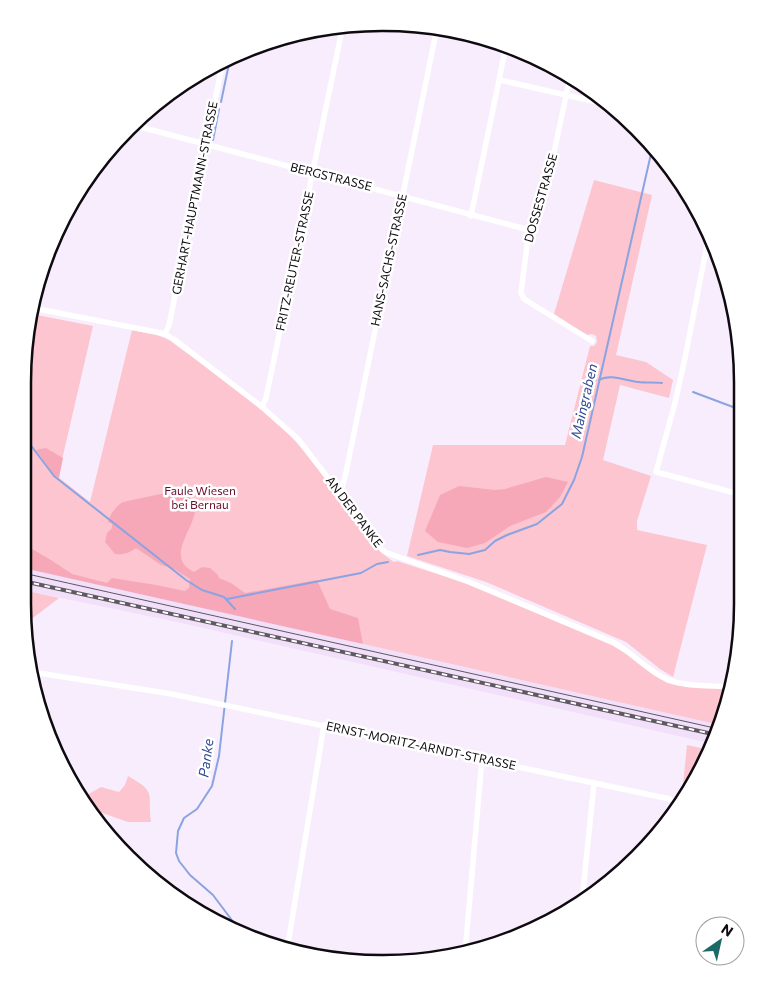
<svg xmlns="http://www.w3.org/2000/svg" width="765" height="986" viewBox="0 0 765 986" font-family="Commissioner,sans-serif">
<style>
.built{fill:#f2dff9}
.green{fill:#fcc5d0}
.forest{fill:#f6a8b8}
.lines{fill:none;stroke-linecap:round;stroke-linejoin:round}
.stream{stroke:#8aa3e1;stroke-width:2}
.minor{stroke:#fff;stroke-width:5.5}
.tram{stroke:#5f5962;stroke-width:1}
.rail-casing{stroke:#5f5962;stroke-width:4}
.rail{stroke:#fff;stroke-width:2;stroke-dasharray:5.5;stroke-linecap:butt}
.labels{text-anchor:middle;stroke-width:5;stroke-linejoin:round;paint-order:stroke}
.street-label{font-size:12px;fill:#0e0a10;stroke:#fff}
.park-label{font-size:12px;fill:#690e2f;stroke:#fff}
.water-label{font-size:14px;font-style:italic;fill:#314a94;stroke:#fff}
.rim{fill:none;stroke:#0e0a10;stroke-width:2.5}
</style>
<rect width="100%" height="100%" fill="#f8edfc"/>
<polygon class="built" points="23,568 182,603 720,725 714,744 177,622 23,590"/>
<g class="green">
<polygon points="594,180 652,195 616,355 646,362 673,380 669,398 620,385 603,460 651,476 637,521 637,530 707,545 673,677 660,669 626,642 486,582 407,556 433,445 565,445 590,346 594,346 597,342 596,336 592,334 586,335 554,314"/>
<path d="M32,314l61,12 -35,151 32,25 42,-172 25,5 12,5c43,32 90,61 126,101 12,13 25,29 36,45 18,26 35,58 63,76l3,-1 71,23 143,61 19,11 22,18 15,9 12,3 52,3 -11,36 -357,-81 -1,-3 -339,-75v-207z"/>
<polygon points="23,590 59,598 25,624"/>
<polygon points="687,745 710,750 681,805"/>
<path d="M128,776c30,17 19,17 23,46h-23l-37,-13 -3,-4 -1,-10 14,-8 18,5 6,-7z"/>
</g>
<g class="forest">
<polygon points="46,448 63,458 59,478 54,475 36,450"/>
<polygon points="546,477 568,482 560,497 546,512 510,526 485,543 467,548 438,542 425,531 440,495 459,486 495,490 505,489"/>
<path d="M179,490c3,1 9,3 11,5 22,21 -33,59 4,77l8,-5 8,1 8,7 1,3 12,5 14,10 72,-13 13,29 28,9 5,26 -340,-76v-22h4l24,14 21,14 35,9 5,-5 44,7 29,6 4,-3 1,-9 -16,-10 -13,-4 -25,-17c-7,5 -12,7 -21,6l-10,-12 2,-9 5,-5v-4l-4,-2c2,-8 8,-16 15,-20z"/>
</g>
<g class="lines">
<g class="stream">
<polyline points="221,102 230,59"/>
<polyline points="213,140 219,109"/>
<path d="M599,380c11,-7 27,1 39,2 8,1 16,0 24,1"/>
<polyline points="693,392 741,410"/>
<polyline points="23,435 54,476 186,580 202,590 224,597 235,609"/>
<polyline points="418,555 440,550 450,552 469,554 485,550 495,541 507,535 537,524 562,504 574,480 582,457 653,145"/>
<polyline points="227,599 361,573 377,564 388,562"/>
<polyline points="232,641 219,756 212,786 197,809 184,818 178,831 176,853 179,861 190,875 213,895 240,931"/>
</g>
<g class="minor">
<polyline points="570,77 555,148 529,230 521,293 524,299 592,341"/>
<polyline points="500,80 610,105"/>
<polyline points="133,125 529,230"/>
<polyline points="471,216 506,46"/>
<polyline points="709,235 685,358 675,403 656,472 739,494"/>
<path d="M33,308l123,24 9,2 10,6 87,67 36,32 40,52 27,38 13,17 7,6 84,30 146,61c16,10 29,23 44,32 20,13 50,10 72,12"/>
<polyline points="165,334 169,325 223,61"/>
<polyline points="262,407 266,398 343,25"/>
<polyline points="338,491 342,487 345,477 437,28"/>
<polyline points="32,672 172,694 670,799"/>
<polyline points="582,901 594,783"/>
<polyline points="287,950 324,725"/>
<polyline points="465,953 482,759"/>
</g>
<polyline class="tram" points="23,573 719,729"/>
<defs>
<polyline id="rail" points="23,581 717,735"/>
</defs>
<use href="#rail" class="rail-casing"/>
<use href="#rail" class="rail"/>
</g>
<g class="labels">
<g class="street-label">
<text transform="translate(331 177) rotate(14)" y="4">BERGSTRASSE</text>
<text transform="translate(195 198) rotate(-79)" y="4">GERHART-HAUPTMANN-STRASSE</text>
<text transform="translate(541 198) rotate(-74)" y="4">DOSSESTRASSE</text>
<text transform="translate(389 260) rotate(-78)" y="4">HANS-SACHS-STRASSE</text>
<text transform="translate(295 261) rotate(-78)" y="4">FRITZ-REUTER-STRASSE</text>
<text transform="translate(354 512) rotate(53)" y="4">AN DER PANKE</text>
<text transform="translate(421 746) rotate(12)" y="4">ERNST-MORITZ-ARNDT-STRASSE</text>
</g>
<g class="park-label">
<text x="200" y="495">Faule Wiesen<tspan x="200" dy="14">bei Bernau</tspan></text>
</g>
<g class="water-label">
<text transform="translate(584 401) rotate(-77)" y="5">Maingraben</text>
<text transform="translate(206 758) rotate(-82)" y="5">Panke</text>
</g>
</g>
<path d="M0 0H765V986H0ZM382 31H383A351 351 0 0 1 734 382V604A351 351 0 0 1 383 955H382A351 351 0 0 1 31 604V382A351 351 0 0 1 382 31Z" fill="#fff" fill-rule="evenodd"/>
<path class="rim" d="M382 31H383A351 351 0 0 1 734 382V604A351 351 0 0 1 383 955H382A351 351 0 0 1 31 604V382A351 351 0 0 1 382 31Z"/>
<g transform="translate(720 941) rotate(34)"><circle r="24" fill="#ffffff" stroke="#9f9d9f"/>
<path d="M0-4L9 19L0 12L-9 19Z" fill="#1c6967"/>
<text y="-8" font-size="14" font-weight="bold" text-anchor="middle" fill="#0e0a10">N</text>
</g>
</svg>
